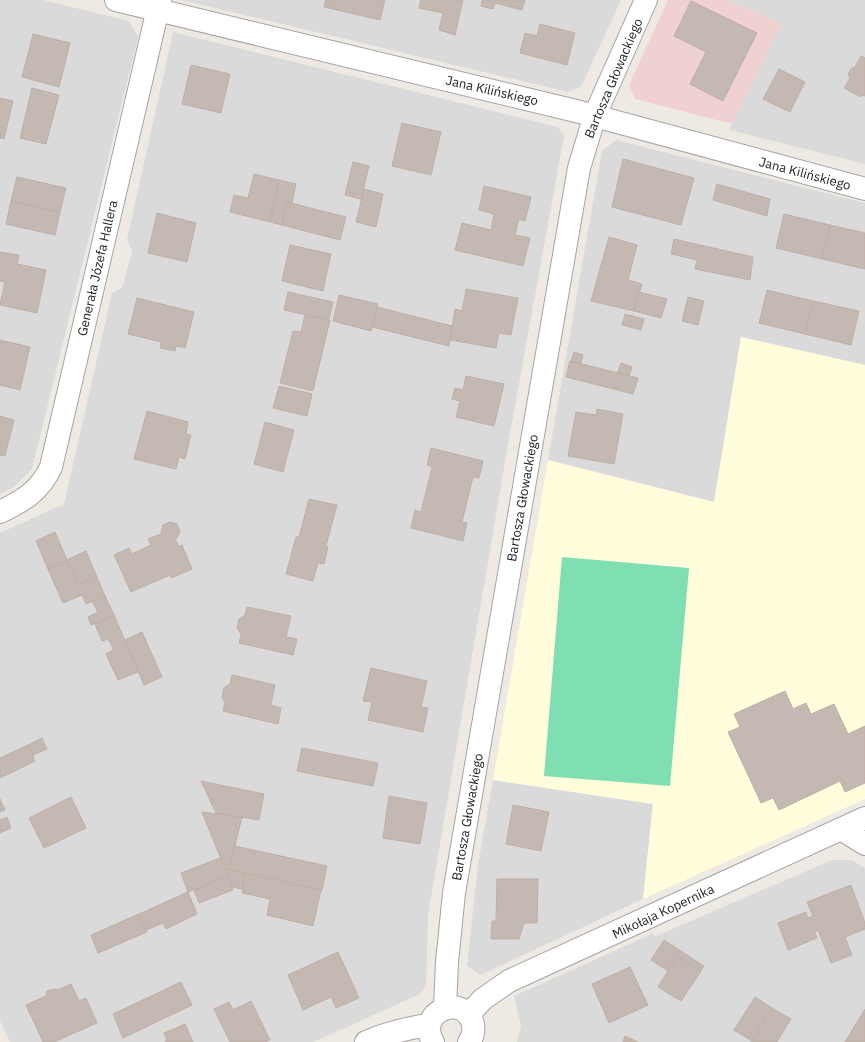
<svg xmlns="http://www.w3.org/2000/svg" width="865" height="1042" viewBox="0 0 865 1042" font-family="'IBM Plex Sans',sans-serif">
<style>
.residential{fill:#dbdada}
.commercial{fill:#f0d1d2}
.education{fill:#fffddb}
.pitch{fill:#80deb3}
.building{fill:#c3b9b2;stroke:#c0afa5}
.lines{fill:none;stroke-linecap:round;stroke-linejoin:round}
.minor-casing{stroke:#a4a4a4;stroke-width:24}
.minor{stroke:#fff;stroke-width:22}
.labels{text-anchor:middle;stroke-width:3.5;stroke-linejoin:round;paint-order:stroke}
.street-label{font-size:13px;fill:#1d1d1d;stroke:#fff}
</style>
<rect width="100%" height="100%" fill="#eeeae3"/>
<g class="residential">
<polygon points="0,0 43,0 129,21 138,37 32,469 14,487 0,494"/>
<polygon points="181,0 621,0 581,87 568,92"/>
<polygon points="729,0 865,0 865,164 729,130 781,24"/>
<polygon points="173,32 558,127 564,136 507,450 428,915 426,985 420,994 314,1042 10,1042 0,1021 0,533 64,504 112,293 122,288 132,252 127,239"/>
<polygon points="616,140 865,203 865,365 741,337 714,502 548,460 602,151"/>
<polygon points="493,780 653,804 643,899 481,975 467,966 478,865"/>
<polygon points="832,860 852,860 865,868 865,1042 517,1042 521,1026 514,996 652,934 656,936"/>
</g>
<polygon class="commercial" points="668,0 729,0 781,24 732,124 635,99 629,85"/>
<polygon class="education" points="741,337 865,365 865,799 643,899 653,804 493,780 548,460 714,502"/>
<polygon class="pitch" points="562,557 689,568 670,786 544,776"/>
<g class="building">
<polygon points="326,0 385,0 380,20 324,7"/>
<polygon points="421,0 463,0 455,35 439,30 443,13 419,8"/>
<polygon points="482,0 525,0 522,10 495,3 493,9 481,6"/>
<polygon points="691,1 757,33 723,101 690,84 706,52 674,36"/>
<polygon points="540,24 575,33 567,65 520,53 525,33 537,36"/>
<polygon points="33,34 70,43 59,87 22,77"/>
<polygon points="861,56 865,58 865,96 862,95 861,97 844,88 850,78 848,74 851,69 855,67"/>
<polygon points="191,65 230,74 221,113 182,104"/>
<polygon points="779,69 805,82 790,112 763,99"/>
<polygon points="32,88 59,95 46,144 20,138"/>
<polygon points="0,98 13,101 4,139 0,138"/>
<polygon points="402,123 441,132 431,175 392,166"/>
<polygon points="623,159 694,178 681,225 612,207"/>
<polygon points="353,162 369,166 361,199 345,195"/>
<polygon points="254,174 279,180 270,222 230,212 234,195 248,198"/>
<polygon points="17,177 66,188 60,212 11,201"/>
<polygon points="279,180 296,184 292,203 287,202 282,225 270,222"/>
<polygon points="717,184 770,199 767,216 713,200"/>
<polygon points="484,186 531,197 525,221 519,219 515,235 530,238 523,266 455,250 462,223 491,230 494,214 479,210"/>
<polygon points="364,189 383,194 376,227 356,222"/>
<polygon points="11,201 60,212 55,235 6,224"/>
<polygon points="287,202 346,217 340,240 282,225"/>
<polygon points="157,213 196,223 187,262 148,253"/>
<polygon points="784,214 830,225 822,259 776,248"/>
<polygon points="830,225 865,233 865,269 822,259"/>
<polygon points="609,237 637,245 628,280 642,284 634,311 591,301"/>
<polygon points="674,239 753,257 750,280 695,269 697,260 671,254"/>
<polygon points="290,245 331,254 323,291 282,281"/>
<polygon points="0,252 19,255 17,264 46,270 37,313 0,305 5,282 0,281"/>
<polygon points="466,289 518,298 511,335 499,333 496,348 450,340 455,309 462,311"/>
<polygon points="767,290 813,301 805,334 759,323"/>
<polygon points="288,292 333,302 329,320 284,310"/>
<polygon points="639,292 667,299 661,318 634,311"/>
<polygon points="339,295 378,304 371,331 333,321"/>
<polygon points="688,297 704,301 698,325 682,321"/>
<polygon points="137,298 194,312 185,348 176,346 175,351 160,348 161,342 128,334"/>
<polygon points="813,301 859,311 851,345 805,334"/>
<polygon points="377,307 452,326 449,346 372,327"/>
<polygon points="625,314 644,319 641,330 622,325"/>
<polygon points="305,315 330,320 313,391 280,383 293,331 301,332"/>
<polygon points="0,340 30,347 20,390 0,385"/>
<polygon points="574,352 583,355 581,363 571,361"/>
<polygon points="570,361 638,378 633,394 566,377"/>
<polygon points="621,363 632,367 629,376 618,372"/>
<polygon points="466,376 504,384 494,426 456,417 460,401 452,399 455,388 463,390"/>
<polygon points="279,386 312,394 307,416 273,408"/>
<polygon points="597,409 623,414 614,464 568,456 576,412 596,415"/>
<polygon points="147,411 188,422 186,434 191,435 185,459 179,457 176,469 134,459"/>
<polygon points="0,416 14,420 5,456 0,455"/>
<polygon points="265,422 294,430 283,472 254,464"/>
<polygon points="431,448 483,461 479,478 473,477 462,522 467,523 463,541 411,528 415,510 421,512 432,467 427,465"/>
<polygon points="309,499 337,505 326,546 328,547 324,564 318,563 313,581 286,574 296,537 299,537"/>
<polygon points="170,522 177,524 180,531 177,538 175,539 179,547 182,545 192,569 171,578 170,575 131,592 114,555 129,548 132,554 151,545 148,539 161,534 163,525"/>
<polygon points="55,532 67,560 48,569 36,541"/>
<polygon points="86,551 97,577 78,585 67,560"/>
<polygon points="67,560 78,585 97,577 105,596 86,604 82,595 63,603 48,569"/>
<polygon points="105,596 114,615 91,625 88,617 98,612 92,601"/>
<polygon points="247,607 291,616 286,637 297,639 293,655 239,643 241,634 237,628 239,619 245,615"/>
<polygon points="114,615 138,672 118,680 106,654 113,650 112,646 108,639 102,641 95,624"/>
<polygon points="142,632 162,677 144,685 125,640"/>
<polygon points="371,668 427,681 421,707 428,708 423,732 368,720 372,702 363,701"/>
<polygon points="232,675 275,685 271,705 281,708 278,724 223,711 225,703 222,697 224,688 230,684"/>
<polygon points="785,691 793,709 806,703 811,714 834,704 848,734 865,726 865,783 845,792 840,781 779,810 773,798 761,803 728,732 740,727 734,714"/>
<polygon points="42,738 47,749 33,755 28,745"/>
<polygon points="28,745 35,761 0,778 0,758"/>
<polygon points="302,748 378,763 373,786 297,771"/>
<polygon points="201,781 264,794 259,820 216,813"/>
<polygon points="389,796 427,803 420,844 383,838"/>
<polygon points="71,797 86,828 44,848 29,818"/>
<polygon points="0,799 5,810 0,812"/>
<polygon points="513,805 549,812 541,851 506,844"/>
<polygon points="202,812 242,817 229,870 225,869"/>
<polygon points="7,817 11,828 0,833 0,820"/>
<polygon points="235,846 327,866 322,890 229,870"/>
<polygon points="220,858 228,876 188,892 181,873"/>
<polygon points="225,869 245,873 242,889 232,887"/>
<polygon points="245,873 321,890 313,926 267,915 270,899 242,893"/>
<polygon points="228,876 233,890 199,903 194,890"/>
<polygon points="497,879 538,879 537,923 524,923 519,939 491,939 492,921 496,921"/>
<polygon points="851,885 865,923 865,929 845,937 852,955 831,963 818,930 815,932 817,938 788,950 778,923 806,912 808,918 813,916 807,902"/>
<polygon points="188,892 197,914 166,929 163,923 146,930 139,914"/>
<polygon points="139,914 147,932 98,953 91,935"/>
<polygon points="664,940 704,966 701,971 677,956 668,971 651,960"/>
<polygon points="338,952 359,998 336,1008 331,997 303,1010 288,975"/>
<polygon points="677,956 701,971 681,1001 658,987"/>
<polygon points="630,967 648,1005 609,1023 592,984"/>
<polygon points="181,982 192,1005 123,1038 113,1014"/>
<polygon points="71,984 79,1001 86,998 97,1023 54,1042 43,1042 26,1005 46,996 47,991 54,989 58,990"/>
<polygon points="755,997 772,1008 752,1041 734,1030"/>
<polygon points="251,1001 270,1040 264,1042 230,1042 214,1009 229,1002 233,1010"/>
<polygon points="772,1008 791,1019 777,1042 754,1042 752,1041"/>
<polygon points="865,1009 865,1042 845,1042"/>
<polygon points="185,1024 193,1042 165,1042 167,1041 164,1033"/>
<polygon points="625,1036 638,1042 623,1042"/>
</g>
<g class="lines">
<defs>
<g id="minor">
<polyline points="116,0 580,112 865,189"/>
<path d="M0,512c23,-11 40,-21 51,-45l109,-467"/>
<polyline points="841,829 865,844"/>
<polyline points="445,1008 447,962 454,893 579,168 595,115 646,0"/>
<polyline points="468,1015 483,999 509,981 865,818"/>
<path d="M366,1042c21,-9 41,-14 63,-17"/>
<path d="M433,1042c-18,-31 32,-50 40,-18 1,7 0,13 -4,18"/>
</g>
</defs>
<use href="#minor" class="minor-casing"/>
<use href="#minor" class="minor"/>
</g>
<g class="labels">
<g class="street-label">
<text transform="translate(613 78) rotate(-67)" y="5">Bartosza Głowackiego</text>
<text transform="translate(492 90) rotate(13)" y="5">Jana Kilińskiego</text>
<text transform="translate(805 173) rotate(15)" y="5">Jana Kilińskiego</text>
<text transform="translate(97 268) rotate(-77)" y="5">Generała Józefa Hallera</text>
<text transform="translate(522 498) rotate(-80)" y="5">Bartosza Głowackiego</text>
<text transform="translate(467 817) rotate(-80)" y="5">Bartosza Głowackiego</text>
<text transform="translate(663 911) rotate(-25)" y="5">Mikołaja Kopernika</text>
</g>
</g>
</svg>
